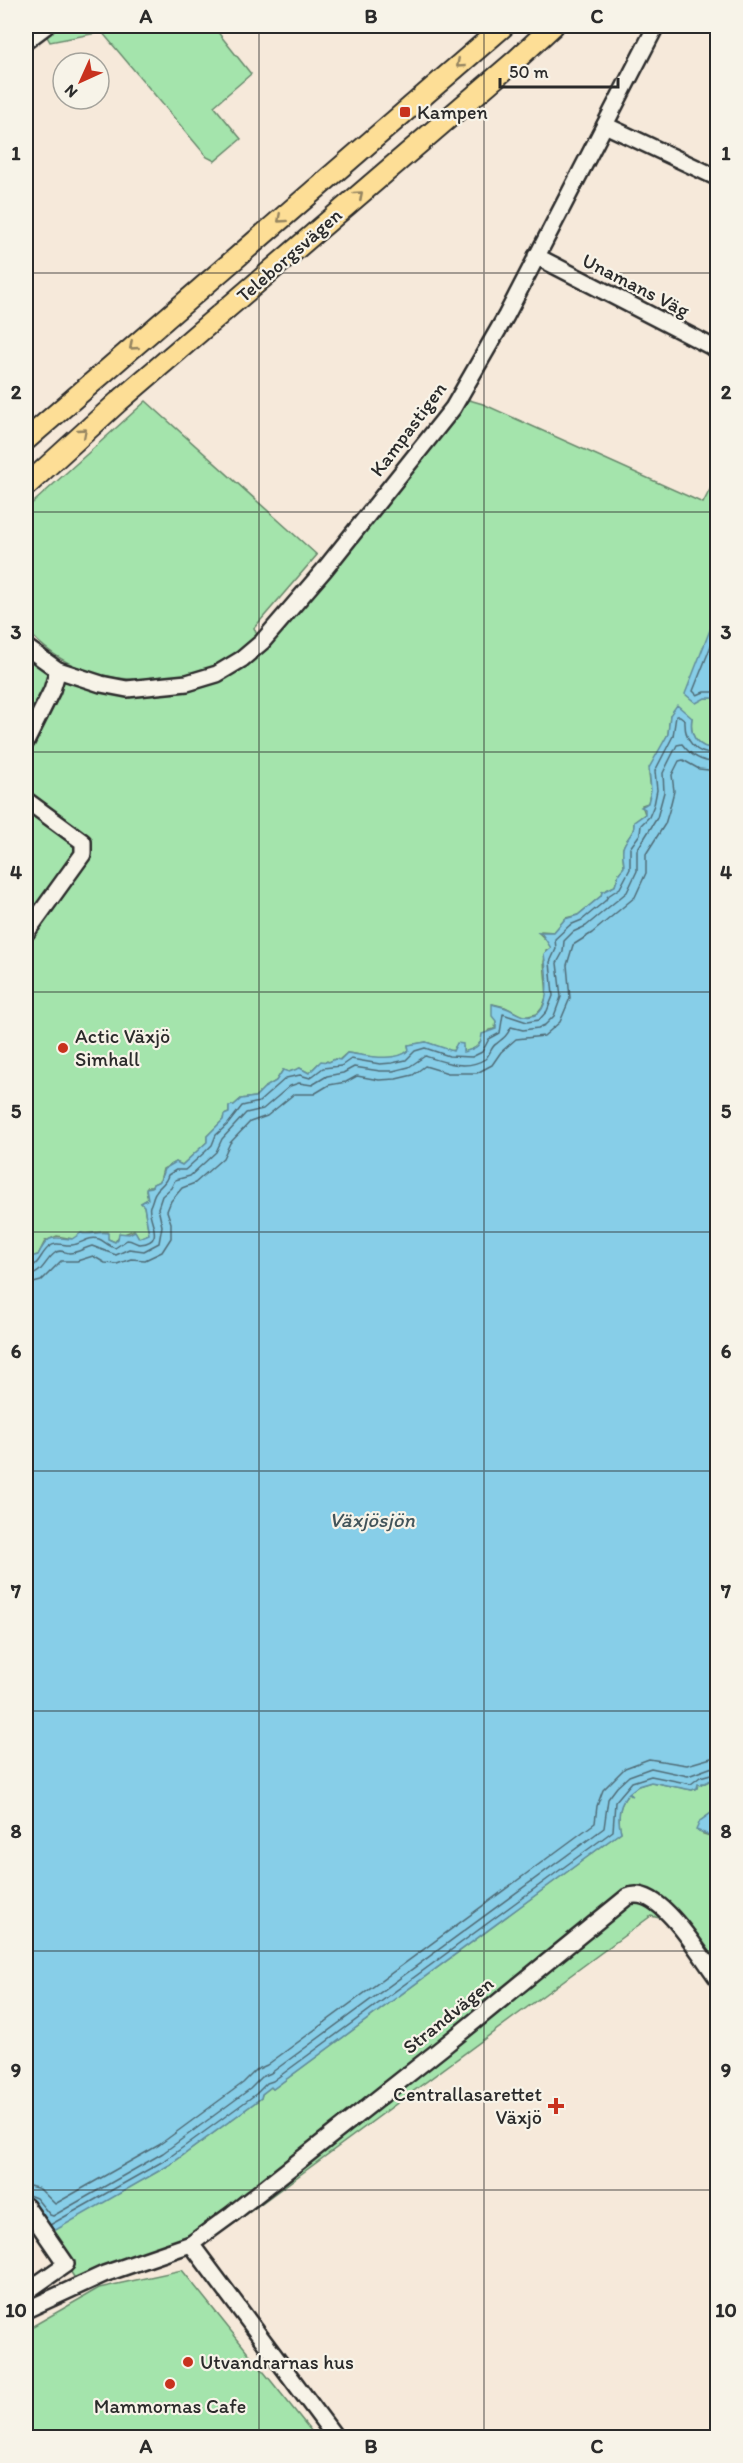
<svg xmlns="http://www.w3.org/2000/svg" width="743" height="2463" viewBox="0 0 743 2463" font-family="Itim,sans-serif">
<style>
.green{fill:#a4e4ac;stroke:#68886c;stroke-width:1.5}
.water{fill:#87cee8;stroke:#628d9c;stroke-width:1.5}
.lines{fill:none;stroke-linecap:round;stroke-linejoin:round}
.shore{stroke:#506c77;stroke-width:1.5}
.minor-casing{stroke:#2b2b2b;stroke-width:20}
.major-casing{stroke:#2b2b2b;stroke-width:24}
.minor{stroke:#f7f3e8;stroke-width:15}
.major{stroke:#fdde96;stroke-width:20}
.oneway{stroke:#948460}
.grid{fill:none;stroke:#2b2b2b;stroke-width:1.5;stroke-opacity:0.55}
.poi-dot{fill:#c8321e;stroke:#f7f3e8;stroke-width:2}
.labels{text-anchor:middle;stroke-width:4.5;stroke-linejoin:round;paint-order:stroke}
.poi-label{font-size:20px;fill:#2b2b2b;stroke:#f7f3e8;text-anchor:start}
.street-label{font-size:20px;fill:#2b2b2b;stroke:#f7f3e8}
.water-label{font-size:21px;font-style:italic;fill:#42545a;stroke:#f7f3e8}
.neatline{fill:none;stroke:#2b2b2b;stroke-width:2}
.grid-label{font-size:20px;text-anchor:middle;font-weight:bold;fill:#2b2b2b}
</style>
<rect width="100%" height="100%" fill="#f6e9da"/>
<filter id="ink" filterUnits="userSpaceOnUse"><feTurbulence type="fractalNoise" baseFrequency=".0167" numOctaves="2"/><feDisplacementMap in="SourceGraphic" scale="12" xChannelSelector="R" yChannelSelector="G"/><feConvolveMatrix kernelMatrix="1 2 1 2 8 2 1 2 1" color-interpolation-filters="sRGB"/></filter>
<g filter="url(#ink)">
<g class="green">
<polygon points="41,26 213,26 251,74 214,106 241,139 215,161 207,157 102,32 50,42"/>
<path d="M459,397l24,7 220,99 14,-27v136l-15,44 3,42h12v50c-19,2 -28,-12 -25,-30l-22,-3 -2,19 -19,39 2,17 -3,13 -6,2 3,9 -11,8c1,13 -8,15 -11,26 -1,7 1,12 1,19l-5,6 -4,13 -13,6 -1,4 -23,19 -12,3 -12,14 -13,-1 -2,2 9,9 3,6 -5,3 -2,11 3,33 -5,13 -5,6 -13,3 -19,-10 -12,-3 3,17 -1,8 -6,1c-12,15 -7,17 -26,22v-5h-8l-1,3 -4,1 -24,-9 -18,3 1,5c-15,15 -43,5 -62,3l-8,7 -4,-1 -6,3 -2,-1 -9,3 -9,9 -9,-5 -11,4 -6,-2 -7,11 -12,7 -9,9 -14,2 -7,6 -5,1v7l-5,2 -1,5 -16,16v6l-25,23 -6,-3 -13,7 -3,12 -7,3 -1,3h-5l-1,3 2,9 -7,4 3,3 5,28 -10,4 -5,-8 -15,6 -4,6 -7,-3 -1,-7h-3l-21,2 -10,5 -16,-3 -12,5 -7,14 -8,2 -1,4 -3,2v-616l32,23 100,17 84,-28z"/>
<path d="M146,401l171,154 -63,73 4,9c-22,17 -48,38 -76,43 -9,1 -19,0 -28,0 -52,1 -94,-12 -128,-51v-120z"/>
<path d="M717,1777v32l-17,12 3,13 14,4v148l-49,-66 -17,-4 -419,309 -41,18 -115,37 -30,-46 125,-70 90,-66 1,-4 9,-7 2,2 348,-257c-4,-14 -3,-26 7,-38l4,2 -3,-3 9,-7 13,-4 41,8 5,-2 1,-4 7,-1z"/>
<polygon points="182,2270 316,2437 26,2437 26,2330 99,2288"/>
</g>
<g class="water">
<polygon points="717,612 717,698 705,698 696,703 685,694"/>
<path d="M677,705l15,13c-3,18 6,32 26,30l-1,1029 -12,6h-3l-1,2 -3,-1 -1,4 -5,2 -41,-8 -13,4 -9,7 4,3 -5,-2c-10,12 -11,24 -7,38l-348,257 -2,-2 -9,7 -1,4 -90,66 -117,67 -7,1 -21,-27v-942l3,-2 1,-4 8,-2c11,-22 14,-17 34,-16l9,-6c7,3 19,-2 27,0v6l7,3 3,-3 1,-6 10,1 6,-3 4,7 10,-4 -5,-28 -3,-3 7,-4 -2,-11 6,-1 1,-3 7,-3 4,-12 12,-7 6,3 25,-23v-6l16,-16 1,-5 5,-2v-7l5,-1 7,-6 14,-2 9,-9 12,-7 7,-11 6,2 11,-4 9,5 12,-12 8,1 6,-3 5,1 7,-7c17,2 49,10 62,-3l-1,-5 18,-3 27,9 4,-8 6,1v8c10,-3 18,-4 19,-18l14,-5v-8l-4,-5v-12c5,2 10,2 14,4 6,2 12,7 18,8 31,6 22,-47 20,-62l7,-6 -9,-14 -5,-2h17l11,-13 13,-4 23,-19 1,-4 13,-6 4,-13 5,-6c0,-7 -2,-11 -1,-19 3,-11 12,-13 11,-26l11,-8v-5l-4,-2 7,-4 3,-13 -2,-22 19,-34 2,-19z"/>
<polygon points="717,1809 717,1838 696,1830 700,1821"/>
</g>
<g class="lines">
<g class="shore">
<polyline points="718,628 693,691 697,695 704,692 718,692"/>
<path d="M26,1269c13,-2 14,-15 23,-22 8,-6 14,-1 23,-2 10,-1 16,-9 27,-6 5,2 9,7 16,9l12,-8c6,0 8,4 13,4 28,-2 6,-27 10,-38 2,-3 3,-10 5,-13 4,-8 10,-7 13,-18l8,-5h9l20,-18 7,-7 4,-10 12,-11 14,-18 17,-4 27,-24 14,-3 10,3 13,-10 18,-2 10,-7 29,5 12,-1 14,-3 9,-9 10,-3 24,8 23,1 10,-5 7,-13 11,-6 3,-19 24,8 12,-2 8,-9 6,-15 -3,-34 6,-13 -1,-10 15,-14 12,-5 23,-19 3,-5 12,-8 10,-19v-21l10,-14 1,-9 8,-8 5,-12 3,-15 -2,-19 18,-35 3,-20h4l5,4c-1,20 10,36 33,34"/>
<path d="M26,1276c17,-1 18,-15 29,-23 4,-4 9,-1 14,0 8,0 15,-5 23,-7l24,9 13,-6 15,2 15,-8 3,-17 -4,-18 4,-12 9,-8 4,-8 15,-4 26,-24 6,-13 24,-26 17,-4 27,-23 9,-3 13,2 15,-9 16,-3 11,-6 26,4h13l16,-4 16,-11c18,6 42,15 60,3 5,-4 6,-12 11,-15 8,-6 11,-8 15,-17l12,3 15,-2 7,-3 9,-9 7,-19 -4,-34 6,-11 1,-11 9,-9 13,-6 41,-34 10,-21v-21l20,-32 7,-26 -1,-19 14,-28 5,-1c9,12 20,19 36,18"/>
<polyline points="26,1285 41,1281 61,1261 77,1261 93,1256 105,1263 117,1264 131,1259 145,1260 162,1252 171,1238 171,1223 167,1211 171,1201 182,1188 195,1183 223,1158 230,1143 250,1122 267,1116 294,1094 314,1094 329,1085 346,1082 357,1076 379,1080 396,1079 413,1075 425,1066 448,1073 477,1073 492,1065 501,1052 516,1039 544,1036 560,1022 570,998 567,965 573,945 592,933 635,897 646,873 646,854 665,824 669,811 674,791 672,775 679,761 683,760 699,769 718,771"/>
<polyline points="26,2185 40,2189 55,2204 159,2145 243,2083 256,2070 267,2065 595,1823 597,1806 603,1790 625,1768 649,1759 687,1765 718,1756"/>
<polyline points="26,2194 36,2198 50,2215 53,2216 163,2153 250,2089 262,2077 271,2073 604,1828 608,1799 617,1787 629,1776 651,1768 688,1776 718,1765"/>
<polyline points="50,2225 167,2159 256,2094 267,2083 273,2081 613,1831 615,1802 632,1782 651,1776 691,1784 700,1777 718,1772"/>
</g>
<defs>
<g id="minor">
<polyline points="26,41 46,26"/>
<polyline points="605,125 718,178"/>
<polyline points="536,256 718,350"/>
<polyline points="26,647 58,670 101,684 127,689 187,683 217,674 242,659 262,642 324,570 453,408 506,316 656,26"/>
<polyline points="26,742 52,690 58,670"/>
<polyline points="26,800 83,842 83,854 26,933"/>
<polyline points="26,2206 66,2264 26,2292"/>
<polyline points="191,2244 336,2438"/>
<path d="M26,2310l78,-36 87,-30 41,-30 211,-167 184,-150c32,-15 74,60 91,82"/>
</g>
<g id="major">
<polyline points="26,440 504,26"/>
<polyline points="26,486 118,402 515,61 553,26"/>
</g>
</defs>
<use href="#minor" class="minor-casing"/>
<use href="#major" class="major-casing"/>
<use href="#minor" class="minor"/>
<use href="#major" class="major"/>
</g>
<defs><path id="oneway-chevron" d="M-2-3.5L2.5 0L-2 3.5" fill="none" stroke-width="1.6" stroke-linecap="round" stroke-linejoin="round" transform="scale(1.5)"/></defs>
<g class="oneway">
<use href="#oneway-chevron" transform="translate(460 64) rotate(139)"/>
<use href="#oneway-chevron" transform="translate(359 195) rotate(-41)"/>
<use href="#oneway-chevron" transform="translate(281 219) rotate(139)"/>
<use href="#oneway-chevron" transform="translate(133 346) rotate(139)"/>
<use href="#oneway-chevron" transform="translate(83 432) rotate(-41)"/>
</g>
</g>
<path class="grid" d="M259,26v2412M484,26v2412M26,273h692M26,512h692M26,752h692M26,992h692M26,1232h692M26,1471h692M26,1711h692M26,1951h692M26,2190h692"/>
<g class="poi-dot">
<rect x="399" y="106" width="12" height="12" rx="3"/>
<circle cx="63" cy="1048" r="6"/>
<path d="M553 2097h6v6h6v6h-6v6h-6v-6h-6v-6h6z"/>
<circle cx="188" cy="2362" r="6"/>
<circle cx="170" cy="2384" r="6"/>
</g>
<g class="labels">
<g class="poi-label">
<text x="417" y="119">Kampen</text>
<text x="75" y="1043">Actic Växjö<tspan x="75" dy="23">Simhall</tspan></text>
<text x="542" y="2101" text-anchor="end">Centrallasarettet<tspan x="542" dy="23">Växjö</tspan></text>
<text x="200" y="2369">Utvandrarnas hus</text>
<text x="170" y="2413" text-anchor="middle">Mammornas Cafe</text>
</g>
<g class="street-label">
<text transform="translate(289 255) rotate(-41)" y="7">Teleborgsvägen</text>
<text transform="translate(636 285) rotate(27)" y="7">Unamans Väg</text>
<text transform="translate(408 429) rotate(-53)" y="7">Kampastigen</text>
<text transform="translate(448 2015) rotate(-39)" y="7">Strandvägen</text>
</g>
<g class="water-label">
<text x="372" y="1527">Växjösjön</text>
</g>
</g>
<rect width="743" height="2463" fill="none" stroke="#f7f3e8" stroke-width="66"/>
<g transform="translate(81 81) rotate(225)"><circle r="28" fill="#f7f3e8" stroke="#a5a39c" stroke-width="1.5"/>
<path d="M0-4.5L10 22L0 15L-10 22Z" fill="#c8321e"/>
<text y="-9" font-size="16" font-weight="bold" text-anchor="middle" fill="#2b2b2b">N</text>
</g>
<path d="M500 78v9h118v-9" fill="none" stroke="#2b2b2b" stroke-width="3"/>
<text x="509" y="78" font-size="18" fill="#2b2b2b" stroke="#f7f3e8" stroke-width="4.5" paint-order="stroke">50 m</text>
<rect x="33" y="33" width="677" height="2397" class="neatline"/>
<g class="grid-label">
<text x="146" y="23">A</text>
<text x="371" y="23">B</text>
<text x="597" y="23">C</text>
<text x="16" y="160">1</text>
<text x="726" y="160">1</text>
<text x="16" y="399">2</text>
<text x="726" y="399">2</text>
<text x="16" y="639">3</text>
<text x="726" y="639">3</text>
<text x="16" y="879">4</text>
<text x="726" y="879">4</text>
<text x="16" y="1118">5</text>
<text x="726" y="1118">5</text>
<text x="16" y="1358">6</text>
<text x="726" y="1358">6</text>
<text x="16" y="1598">7</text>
<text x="726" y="1598">7</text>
<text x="16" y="1838">8</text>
<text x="726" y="1838">8</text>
<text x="16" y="2077">9</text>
<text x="726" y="2077">9</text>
<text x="16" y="2317">10</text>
<text x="726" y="2317">10</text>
<text x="146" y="2453">A</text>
<text x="371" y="2453">B</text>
<text x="597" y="2453">C</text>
</g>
</svg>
